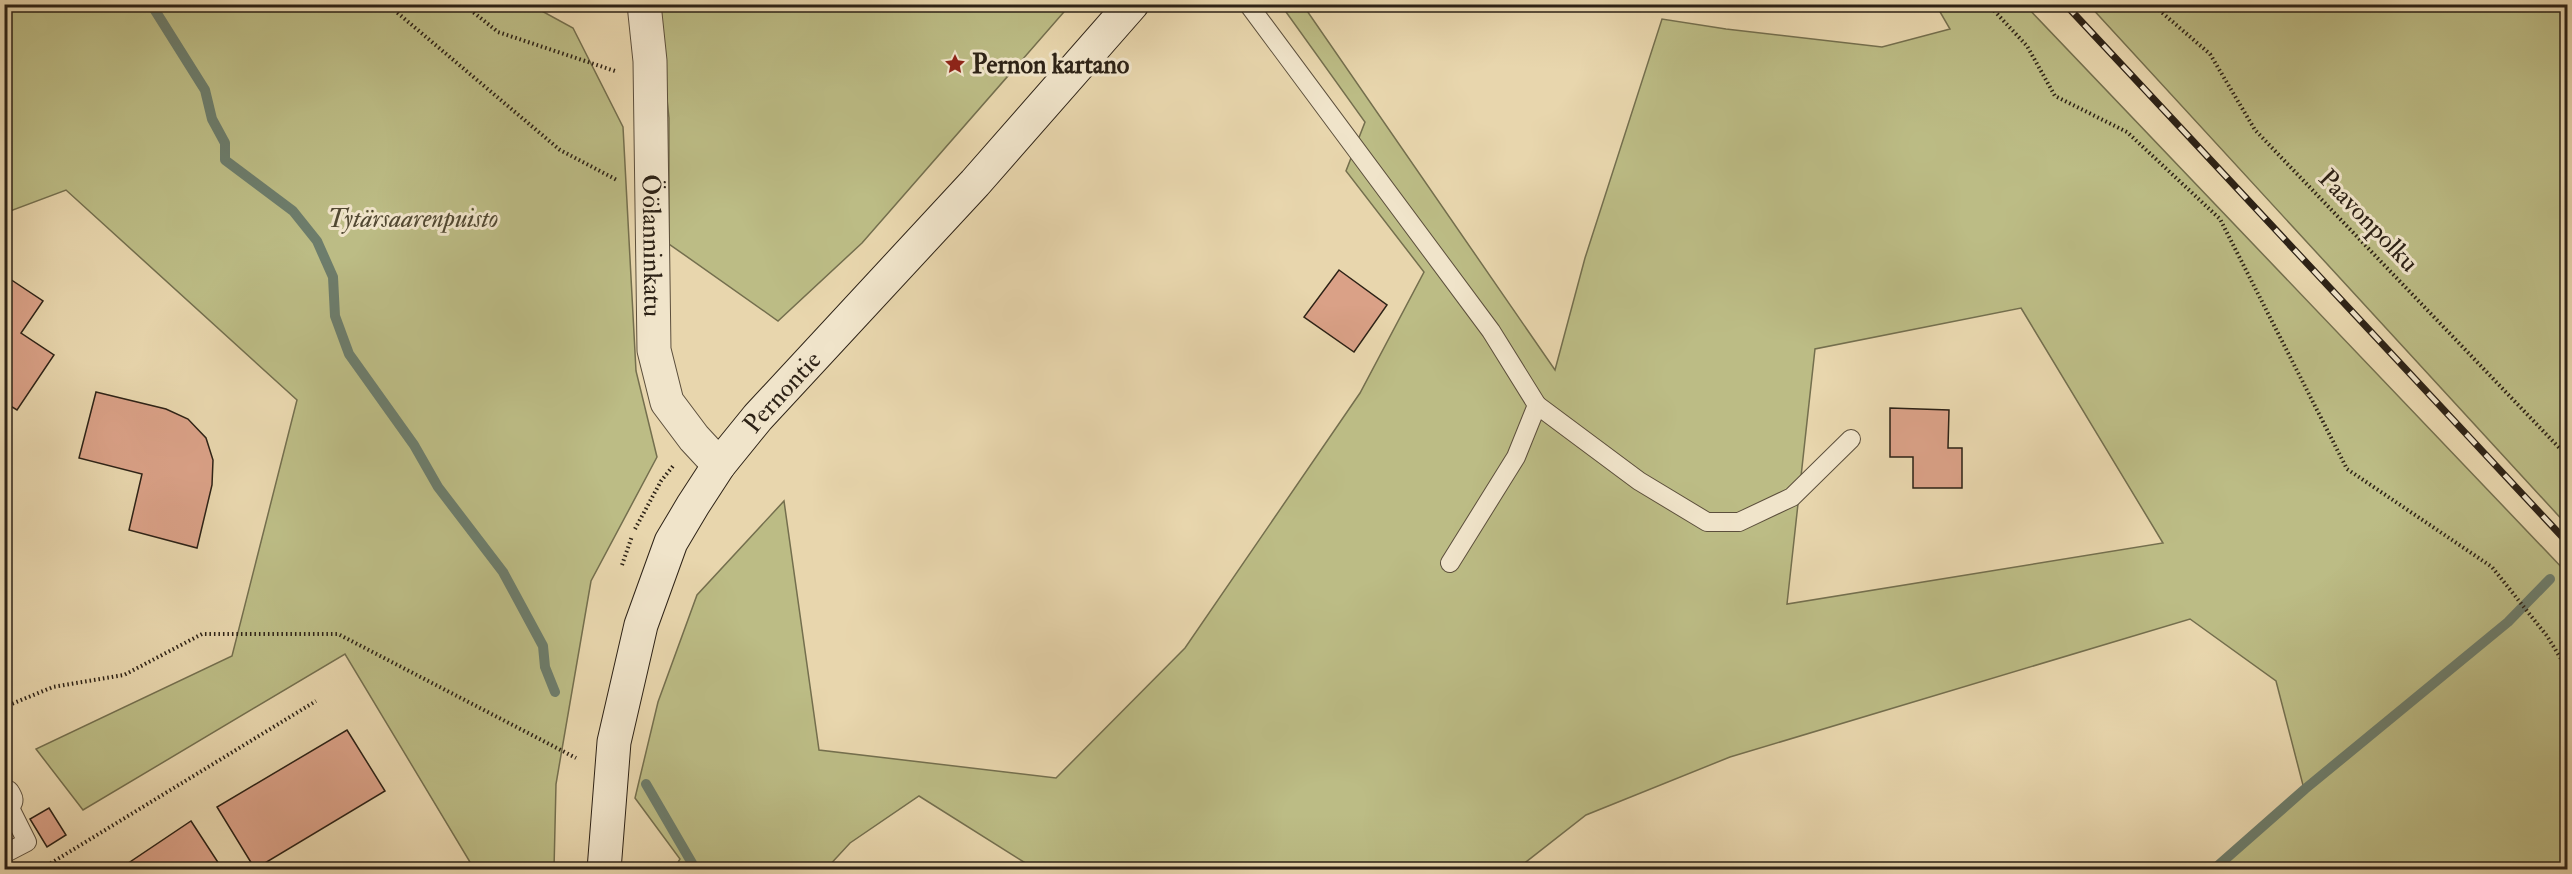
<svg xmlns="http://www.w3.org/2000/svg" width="2572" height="874" viewBox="0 0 2572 874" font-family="'IM FELL Double Pica',serif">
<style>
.green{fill:#bcbc85;stroke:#746f4e;stroke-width:1.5;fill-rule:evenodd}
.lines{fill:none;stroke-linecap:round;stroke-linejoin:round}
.stream{stroke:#6d7d6c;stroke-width:10}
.building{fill:#daa187;stroke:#2d2216;stroke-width:1.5}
.lane-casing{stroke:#5c4f3c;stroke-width:20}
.street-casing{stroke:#5c4f3c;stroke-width:35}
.secondary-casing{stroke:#2d2216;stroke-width:35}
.path{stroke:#2d2216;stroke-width:4;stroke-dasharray:1.5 3;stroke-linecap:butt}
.lane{stroke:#f0e4ca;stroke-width:18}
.street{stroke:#f0e4ca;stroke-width:33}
.secondary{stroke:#f0e4ca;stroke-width:33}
.rail-casing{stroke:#2d2216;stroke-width:7}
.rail{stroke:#f0e4ca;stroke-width:4.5;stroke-dasharray:14;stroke-linecap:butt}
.labels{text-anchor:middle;stroke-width:6;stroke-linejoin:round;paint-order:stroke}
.poi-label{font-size:26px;font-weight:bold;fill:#2d2216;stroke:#f0e4ca;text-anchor:start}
.park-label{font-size:26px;font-style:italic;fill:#514832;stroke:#f0e4ca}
.street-label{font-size:26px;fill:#2d2216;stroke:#f0e4ca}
</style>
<rect width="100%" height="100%" fill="#e8d6ad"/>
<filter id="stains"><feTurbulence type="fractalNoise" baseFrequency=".00333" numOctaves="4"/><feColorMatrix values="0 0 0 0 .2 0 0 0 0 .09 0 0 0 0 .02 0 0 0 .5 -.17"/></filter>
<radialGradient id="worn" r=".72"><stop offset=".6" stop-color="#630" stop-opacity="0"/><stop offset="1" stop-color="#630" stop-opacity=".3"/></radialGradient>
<g class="green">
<polygon points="529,4 573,28 623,127 636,371 657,457 591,581 556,784 554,869 459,869 470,862 345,654 83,810 36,749 232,656 297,400 66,190 5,213 5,5"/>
<polygon points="657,5 1070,5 862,243 778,321 669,244 669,118"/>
<path d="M1281,5h22l252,365 30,-112 77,-239 64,10 156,18 68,-18 -14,-24h89l542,568v296h-354l91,-80 -28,-108 -86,-62 -460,138 -144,58 -69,54h-482l-116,-73 -69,47 -24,26h-152l6,-10 -45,-61 23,-96 39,-107 87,-94 35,249 237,28 129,-130 175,-255 64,-121 -78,-101 19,-49zM2021,308l142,235 -376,61 28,-255z"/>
<polygon points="2089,5 2567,5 2567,525"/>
</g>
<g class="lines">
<g class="stream">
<polyline points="151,4 205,90 212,119 225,143 225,160 293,211 317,241 333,277 335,316 349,354 414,445 438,487 503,572 543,646 545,667 555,692"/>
<polyline points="646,784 696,870"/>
<polyline points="2213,870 2305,789 2508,622 2550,579"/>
</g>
</g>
<g class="building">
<polygon points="1339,270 1387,305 1354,352 1304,317"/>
<polygon points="4,275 43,301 21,333 54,355 17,410 4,402"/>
<polygon points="96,392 166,409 188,419 206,438 213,460 212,485 197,548 129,530 142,474 79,458"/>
<polygon points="1890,408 1949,410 1948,448 1962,448 1962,488 1913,488 1913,457 1890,457"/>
<polygon points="347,730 385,791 255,869 217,807"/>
<polygon points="49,808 66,835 47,847 30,819"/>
<polygon points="191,821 223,870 118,870"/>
</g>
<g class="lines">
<defs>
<g id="lane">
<polyline points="1248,4 1491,331 1537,405 1516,457 1450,563"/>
<polyline points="1537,405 1639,481 1707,522 1739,522 1792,497 1851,439"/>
<polyline points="4,854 27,842 6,800"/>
</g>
<g id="street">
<path id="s1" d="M644,4l6,57 4,289 13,52 27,36 25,27"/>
<polyline points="4,796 6,800"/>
</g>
<g id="secondary">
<path id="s2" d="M604,870l10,-128 27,-117 30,-83 22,-37 26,-40 39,-48 217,-234 157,-179"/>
</g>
</defs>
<use href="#lane" class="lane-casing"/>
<use href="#street" class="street-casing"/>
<use href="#secondary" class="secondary-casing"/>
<g class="path">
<polyline points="387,4 560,150 617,180"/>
<polyline points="463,4 498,32 615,71"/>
<polyline points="1988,4 2027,46 2055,96 2127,132 2220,219 2347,469 2492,567 2547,636 2568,670"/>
<polyline points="2152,4 2210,54 2255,130 2568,457"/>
<polyline points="635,529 661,481 673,466"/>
<polyline points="622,565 632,536"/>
<polyline points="4,707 53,687 124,675 202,634 338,634 576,758"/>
<polyline points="43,868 316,701"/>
</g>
<use href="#lane" class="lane"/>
<use href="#street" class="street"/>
<use href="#secondary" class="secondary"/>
<defs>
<polyline id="rail" points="2065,4 2568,543"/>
</defs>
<use href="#rail" class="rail-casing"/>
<use href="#rail" class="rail"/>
</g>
<defs>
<symbol id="sight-bare" viewBox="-9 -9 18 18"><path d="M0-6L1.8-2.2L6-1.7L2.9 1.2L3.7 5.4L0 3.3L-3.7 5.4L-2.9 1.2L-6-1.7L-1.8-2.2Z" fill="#8f2418" stroke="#f0e4ca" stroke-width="2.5" paint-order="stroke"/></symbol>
</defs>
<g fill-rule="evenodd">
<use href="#sight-bare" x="940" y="49" width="30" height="30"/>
</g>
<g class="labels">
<g class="poi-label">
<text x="972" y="73">Pernon kartano</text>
</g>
<g class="park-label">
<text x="413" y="227">Tytärsaarenpuisto</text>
</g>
<g class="street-label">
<text transform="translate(2369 220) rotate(46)" y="9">Paavonpolku</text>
<text dy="9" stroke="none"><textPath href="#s1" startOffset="242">Öölanninkatu</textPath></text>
<text dy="9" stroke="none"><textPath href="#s2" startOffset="524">Pernontie</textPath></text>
</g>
</g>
<rect width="2572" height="874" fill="none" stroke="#e8d6ad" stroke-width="24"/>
<rect x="6" y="6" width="2560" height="862" fill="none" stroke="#2d2216" stroke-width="3"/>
<rect x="12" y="12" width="2548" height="850" fill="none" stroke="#2d2216" stroke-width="1.5"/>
<rect width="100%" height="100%" filter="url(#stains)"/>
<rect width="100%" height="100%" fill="url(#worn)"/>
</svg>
